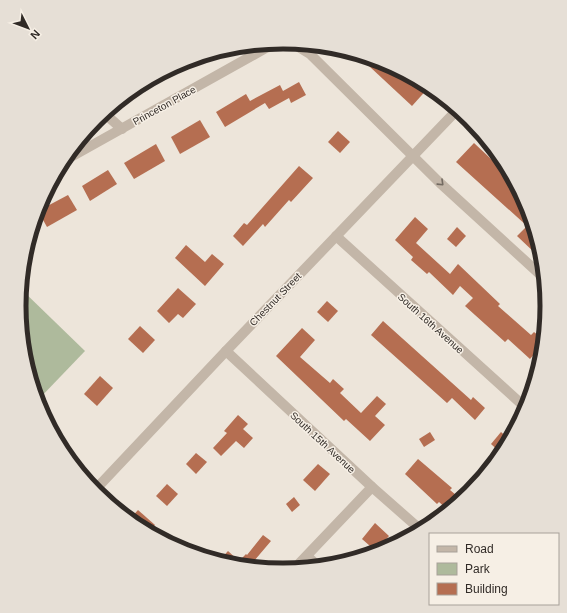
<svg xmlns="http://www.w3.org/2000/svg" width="567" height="613" viewBox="0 0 567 613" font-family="Helvetica,sans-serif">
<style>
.green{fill:#aeba9c}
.building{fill:#b56e51}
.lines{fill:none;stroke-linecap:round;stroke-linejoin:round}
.minor{stroke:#c3b6a8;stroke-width:10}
.oneway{stroke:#736a61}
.labels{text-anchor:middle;stroke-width:3;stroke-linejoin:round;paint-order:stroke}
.street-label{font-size:10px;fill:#312b27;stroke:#f6efe5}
.rim{fill:none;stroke:#312b27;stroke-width:5}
</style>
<rect width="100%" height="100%" fill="#ede5da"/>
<polygon class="green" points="21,289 85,351 37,401 24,358 19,306"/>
<g class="building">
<polygon points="355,53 385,62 430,86 412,106"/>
<polygon points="299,82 306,95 291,103 289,98 269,109 265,103 225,127 216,112 246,94 250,101 280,85 283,91"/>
<polygon points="200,120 210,137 180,154 171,137"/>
<polygon points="338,131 350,142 340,153 328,142"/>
<polygon points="474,143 506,173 509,170 528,205 541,248 536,254 517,236 527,226 456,162"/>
<polygon points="156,144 165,161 134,179 124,163"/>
<polygon points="299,166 313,178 291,202 289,200 265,227 263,224 243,246 233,236 244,223 247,225"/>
<polygon points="108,170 117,184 90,201 82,186"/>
<polygon points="68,195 77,210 47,227 38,211"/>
<polygon points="415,217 428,229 416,243 450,274 458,264 500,304 498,306 531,335 534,332 545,341 544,343 530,359 508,339 505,342 465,306 473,298 460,286 453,295 429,272 427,274 411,260 413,257 395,240"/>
<polygon points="457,227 466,236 456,247 447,239"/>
<polygon points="186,245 205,262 212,254 224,264 205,286 175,258"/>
<polygon points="178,288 196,304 183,318 178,314 169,323 157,311"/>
<polygon points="327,301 338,311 328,322 317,312"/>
<polygon points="383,321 471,400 473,397 485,408 475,420 452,398 447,403 371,335"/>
<polygon points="140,326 155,340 143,353 128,339"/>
<polygon points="302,328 315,340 300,357 330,383 333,379 344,389 340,393 361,413 377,396 386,404 375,416 385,425 370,441 346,419 344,421 276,356"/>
<polygon points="100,376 113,388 97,406 84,394"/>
<polygon points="238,415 248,424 243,429 253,438 244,448 236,441 221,456 213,448 227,433 224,431"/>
<polygon points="430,432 435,440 424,447 419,439"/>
<polygon points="501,432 510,440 503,455 491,444"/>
<polygon points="196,453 207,462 196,474 186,464"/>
<polygon points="418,459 452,488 450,490 462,500 449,511 439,502 437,504 405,474"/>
<polygon points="318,464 330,474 315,491 303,480"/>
<polygon points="167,484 178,494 167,506 156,496"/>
<polygon points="294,497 300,505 292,512 286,504"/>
<polygon points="138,510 155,525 148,533 136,526 129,520"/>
<polygon points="375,523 389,536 382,544 388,549 375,554 368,549 370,546 362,539"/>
<polygon points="263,535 271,541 254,561 256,563 251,568 232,566 218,562 228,551 239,561 246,554 247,555"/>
</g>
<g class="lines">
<g class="minor">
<polyline points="292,43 310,54 440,183 545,279"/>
<polyline points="104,113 122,129"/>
<polyline points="62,162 266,48 287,42"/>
<polyline points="336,236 527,409"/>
<polyline points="226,351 372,487 422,531"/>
<polyline points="94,491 226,351 458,109"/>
<polyline points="307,556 319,567"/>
<polyline points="293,570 372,487"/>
</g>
</g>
<defs><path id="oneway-chevron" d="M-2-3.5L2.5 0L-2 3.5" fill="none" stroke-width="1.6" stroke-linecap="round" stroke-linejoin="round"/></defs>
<use class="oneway" href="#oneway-chevron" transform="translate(441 183) rotate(44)"/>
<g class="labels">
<g class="street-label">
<text transform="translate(164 105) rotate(-29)" y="4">Princeton Place</text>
<text transform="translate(275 299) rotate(-46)" y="4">Chestnut Street</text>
<text transform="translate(431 323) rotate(42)" y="4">South 16th Avenue</text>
<text transform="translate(323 442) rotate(43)" y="4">South 15th Avenue</text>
</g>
</g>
<path d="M0 0H567V613H0ZM26 306a257 257 0 1 1 514 0a257 257 0 1 1-514 0Z" fill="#e6dfd6" fill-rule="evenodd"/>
<path class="rim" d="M26 306a257 257 0 1 1 514 0a257 257 0 1 1-514 0Z"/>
<rect x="429" y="533" width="130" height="72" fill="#f6efe5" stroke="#a7a199"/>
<rect x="437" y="546" width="20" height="6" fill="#c3b6a8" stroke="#a7a199"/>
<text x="465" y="553" font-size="12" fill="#312b27">Road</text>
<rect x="437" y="563" width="20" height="12" fill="#aeba9c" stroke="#a7a199"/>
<text x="465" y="573" font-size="12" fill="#312b27">Park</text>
<rect x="437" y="583" width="20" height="12" fill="#b56e51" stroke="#a7a199"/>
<text x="465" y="593" font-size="12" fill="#312b27">Building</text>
<g transform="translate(28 28) rotate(132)" stroke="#f6efe5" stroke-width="3" paint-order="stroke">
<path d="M0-3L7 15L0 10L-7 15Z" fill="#312b27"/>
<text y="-6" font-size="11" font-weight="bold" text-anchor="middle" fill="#312b27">N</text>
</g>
</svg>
